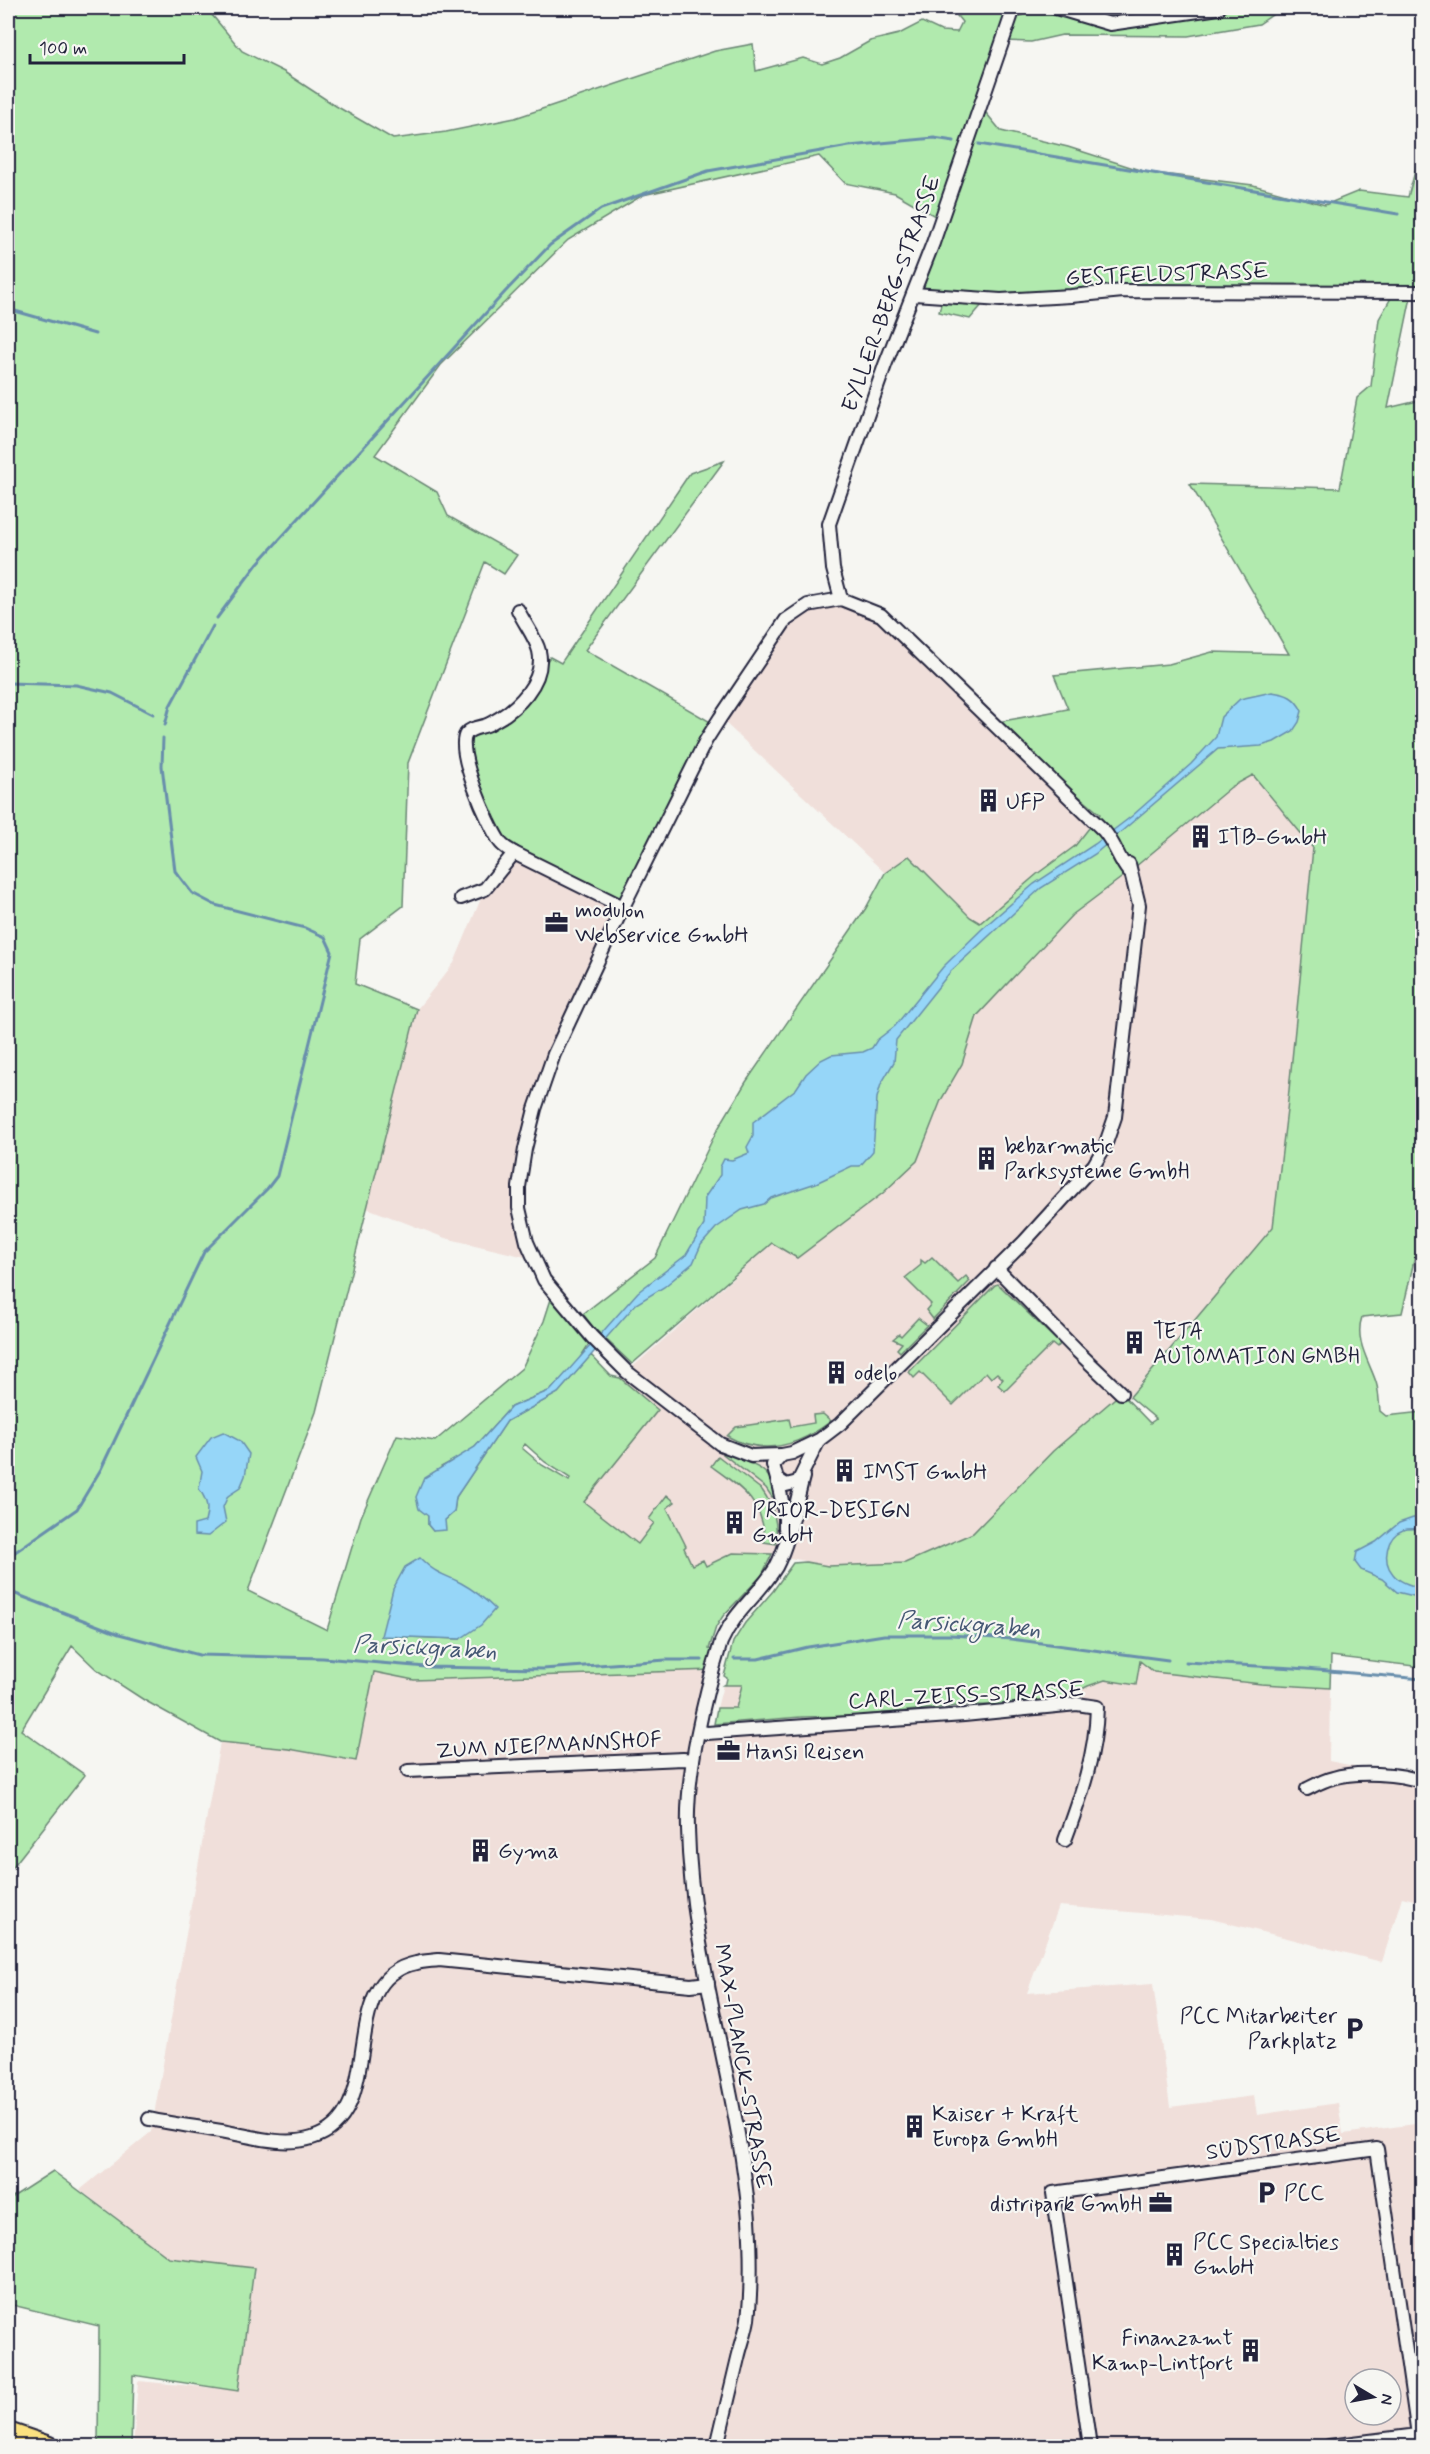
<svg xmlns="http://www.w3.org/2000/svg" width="1430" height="2454" viewBox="0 0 1430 2454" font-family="Mynerve,sans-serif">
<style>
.built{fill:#f0dfda;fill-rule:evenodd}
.green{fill:#b1eaae;stroke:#6a8674;stroke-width:1.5;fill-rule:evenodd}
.water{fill:#96d6f8;stroke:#688eac;stroke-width:1.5}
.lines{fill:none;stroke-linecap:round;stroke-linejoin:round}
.stream{stroke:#688eac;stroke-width:3}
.street-casing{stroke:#22223b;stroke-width:16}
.primary-casing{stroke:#22223b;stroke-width:22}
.street{stroke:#f6f6f2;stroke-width:12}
.primary{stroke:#fbe180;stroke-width:18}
.labels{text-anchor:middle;stroke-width:4.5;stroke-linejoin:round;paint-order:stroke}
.street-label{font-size:22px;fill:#22223b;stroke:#f6f6f2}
.poi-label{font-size:22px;fill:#22223b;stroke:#f6f6f2;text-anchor:start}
.water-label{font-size:24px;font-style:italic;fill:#455874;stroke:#f6f6f2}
</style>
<rect width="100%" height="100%" fill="#f6f6f2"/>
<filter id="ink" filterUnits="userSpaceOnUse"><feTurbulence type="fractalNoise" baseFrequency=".0167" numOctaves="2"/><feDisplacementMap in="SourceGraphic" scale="12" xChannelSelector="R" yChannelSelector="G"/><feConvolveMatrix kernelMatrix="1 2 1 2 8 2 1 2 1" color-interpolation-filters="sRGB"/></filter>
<g filter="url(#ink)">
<g class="built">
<polygon points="841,599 881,615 1093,821 1075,846 1037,874 980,923 970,917 909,856 885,873 720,718 786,620"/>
<polygon points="1253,775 1313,848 1287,1110 1273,1227 1127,1399 1121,1394 1053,1451 973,1533 905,1563 828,1566 772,1554 733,1553 706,1566 691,1565 684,1548 686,1546 667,1507 668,1495 650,1519 654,1523 638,1544 583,1501 657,1411 620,1378 773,1243 797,1258 883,1193 917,1161 941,1100 962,1064 977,1016 1072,915 1129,872 1231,787"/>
<polygon points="514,853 623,907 561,1039 519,1187 534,1259 445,1238 367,1208 417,1009 454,963 485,889"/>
<path d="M1139,1660l122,24 69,4 -1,73 25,5 40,2 28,8v126l-20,-5 -20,65 -171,-43 -152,-13 -32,87 126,-9 17,123 84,-11 3,19 81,-12 5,31 79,-11v323h-1289l5,-65 98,9 19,-120 -87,-13 -88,-67 71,-58 69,-390 69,7 66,12 19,-89 40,8 299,-10 -14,61 349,-25 40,-20 17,-6 31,5zM1355,2379h36v36h-36z"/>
<polygon points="742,1684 736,1708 717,1708 723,1685"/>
</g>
<g class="green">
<path d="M8,8h201l3,7 30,36 42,21 52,34 57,33 53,-7 69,-14 200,-67 38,-7 3,27 47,-13 19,6 18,-6 30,-17 29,-7 23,-12 19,9 16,1 5,-10 -5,-6 17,-8h308l-23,16 -71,12 -126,-1 -31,7 -26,-1 -23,67 19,23 67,16 78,25 107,13 72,20 34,-14 49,6 14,-51v142l-10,4 -24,116 34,-8v826l-20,87 -40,4c-8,23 7,44 14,65 3,9 3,20 4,29l6,5 36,-4v255l-91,-11 -1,32 -69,-4 -107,-12 -14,-11 -4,24 -31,-5 -17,6 -40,20 -80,-1 -112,11 -55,1 -87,7 3,-16h19l6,-23h-19l3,-2 1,-5 -3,-2 9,-34 12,-19 28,-32 20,-28 13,-1 22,4 77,-3 68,-30 80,-82 68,-58 29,30 6,-4 -26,-22 143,-170 14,-117 26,-262 -60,-73 -22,12 -102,85 -57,43 -95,101 -15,48 -21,36 -24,61 -34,32 -86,65 -25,-15 -140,121 -39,-37 -10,-13 72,-56 61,-126 30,-50 120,-174 19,-35 24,-17 61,61 10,6 57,-49 38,-28 25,-32 -108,-91 76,-14 -14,-34 115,-11 43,-12 77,2 -99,-170 150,4 17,-90 14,-12 8,-67 16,-28 -407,7 -18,21 -31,-7 4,-16 -29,-4 28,-72 -47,-27 -50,-10 -26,-27 -176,39 -75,45 -127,125 -66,90 62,37 11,24 69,39 -13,19 -19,-12 -77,201 -5,143 -43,33 -5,45 62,25 -101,403 -68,179 79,39 34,-113 36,-82 38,6 87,-73 22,-47 9,-28 36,51 -13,20 -25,26 -40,17 -36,40 -15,10 -19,10 -13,49v9l5,6 21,-19 2,-15 51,-76 51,-28 33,-38 20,21 9,2 38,32 -74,92 54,42 16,-21 -5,-4 18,-24 8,7 -8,6 19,38 -2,2 8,17 11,-5 3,6 27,-13 39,1 -10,21 -39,41 -7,11 -7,22 9,3 -5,18 -299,10 -40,-8 -18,89 -67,-12 -69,-7 -76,-42 -48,-31 -24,-23 -51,84 64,45 -77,98zM525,1444l20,18 25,16 -1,3 -27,-16 -20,-17zM420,1559l13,13 27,67 -79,-3z"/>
<polygon points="724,461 585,650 714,724 623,907 501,844 473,782 467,734 510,709 550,657 561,663 690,473"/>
<polygon points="932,1257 958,1283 966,1276 970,1281 933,1319 926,1310 931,1304 905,1278 921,1265 921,1260 925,1263"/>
<polygon points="998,1284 1060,1344 1057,1348 1052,1344 1005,1391 998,1385 1003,1379 997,1373 991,1378 986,1372 953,1405 920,1372 914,1378 909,1372 995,1285"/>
<polygon points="918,1318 927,1325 900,1352 897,1349 902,1343 893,1339 899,1334 901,1336"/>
<path d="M823,1414l8,7c-31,24 -67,36 -104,15l9,-9 53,-8 2,8 23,-4 -1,-8z"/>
<path d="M725,1451c25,18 40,8 53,44l-6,2 -6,-9 -43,-34z"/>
<path d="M718,1456l44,34c12,17 16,33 14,54l-12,-2c2,-39 -25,-56 -53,-76z"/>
<polygon points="53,2171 169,2258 254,2268 238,2391 133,2375 131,2446 98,2446 99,2326 8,2304 8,2200"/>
</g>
<g class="water">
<path d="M1272,692c15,2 23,5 30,19l-3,11 -6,9 -19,11 -13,4 -43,3 -123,105 -54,34 -90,83 -55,69 -2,22 -13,22 -4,14 -4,53 -13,15h-8l-36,17 -45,15 -7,6 -22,6 -26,18 -15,17 -8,18 -29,24 -28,17 -78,89 -51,28 -51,76 -2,15 -9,8 1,10 -13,1 -5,-6v-9l-9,-7 -3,-12 8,-19 51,-31 36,-40 40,-17 87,-98 48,-37 18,-30 1,-28 15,-22v-8l4,-8 8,1 17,-7 -2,-6 6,-11v-14l43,-33 10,-15 15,-14 10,-5 32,-3 9,-4 5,-8 18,-14 48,-59 40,-39 51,-44 61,-40 37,-28 59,-52 25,-27 5,-20 19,-18z"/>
<path d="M223,1432l17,9 9,13 -4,22 -5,12 -12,8 -5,11 3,15 -18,14 -14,-1v-10l11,-3c4,-14 2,-22 -6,-33l3,-18 -6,-14 15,-20z"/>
<path d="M1413,1518h9v11c-5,0 -13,-1 -19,1 -16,6 -22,30 -10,44 7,9 19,12 29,14v10l-25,-6 -15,-13 -21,-9 -6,-8 2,-10 19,-10 23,-19z"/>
<path d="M420,1558c17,17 22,15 41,25 13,7 24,16 34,26l-14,16 -21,14 -79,-3 12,-47 12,-22z"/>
</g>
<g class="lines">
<g class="stream">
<polyline points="979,144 1398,214"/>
<polyline points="8,309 95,334"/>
<polyline points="217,618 258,563 505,292 550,245 601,209 708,171 849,146 934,138 954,141"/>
<polyline points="8,683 76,685 112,693 153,714"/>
<polyline points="165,725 170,706 213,626"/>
<polyline points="8,1557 77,1509 101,1469 204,1252 267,1189 277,1176 332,952 325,937 305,928 215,905 192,893 175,871 162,766 163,738"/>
<polyline points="8,1591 119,1634 199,1655 323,1658 426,1667 543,1669 666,1660 702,1660"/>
<polyline points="734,1659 758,1659 808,1647 884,1635 951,1635 1011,1639 1168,1660"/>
<polyline points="1186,1662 1294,1668 1422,1679"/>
</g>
<defs>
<g id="street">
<polyline points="1056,8 1110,24 1219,8"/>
<polyline points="914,294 1001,300 1071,296 1123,291 1422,292"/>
<polyline points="841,599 833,569 829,524 885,365 933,243 1013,11 1020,8"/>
<path d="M514,853c-4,-3 -11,-6 -14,-11 -11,-16 -45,-91 -34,-108 6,-8 18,-6 25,-11 25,-13 55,-41 48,-72 -3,-13 -15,-28 -21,-41"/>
<polyline points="461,898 485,889 514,853 623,907"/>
<polyline points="996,1268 1076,1350 1121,1393"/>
<polyline points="819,1440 798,1482 786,1485 777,1479 773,1465 782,1455 792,1453 819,1440 840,1424 1024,1242 1094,1165 1105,1146 1115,1117 1139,905 1129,864"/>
<path d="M782,1455l-31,1 -31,-12 -93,-72 -35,-35 -48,-57 -17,-38 -8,-34v-21l6,-38 10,-40 19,-55 69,-147 83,-167 14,-22 66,-98 22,-15 33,-6 40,16 223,216c11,13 15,29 25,41"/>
<polyline points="777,1479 785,1514 785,1528"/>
<path d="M699,1731l8,2 257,-18 113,-11 20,3c-1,47 -16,90 -32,133"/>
<polyline points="408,1771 683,1759 693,1760"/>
<path d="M1307,1789c8,-4 17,-9 26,-11 22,-7 68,-5 89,4"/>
<path d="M149,2119c24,5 49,8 72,12 28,5 63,16 91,7 79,-24 21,-158 104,-175 8,-2 16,-2 23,-3l252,25 17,-2"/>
<path d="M717,2446c7,-29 14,-58 21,-88 3,-13 8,-26 10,-39 4,-33 3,-68 1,-100 -10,-132 -58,-258 -61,-390 -2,-57 16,-132 33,-187 14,-32 39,-48 55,-75 14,-27 19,-61 27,-90"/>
<polyline points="1090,2446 1053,2193 1377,2149 1418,2435 1329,2446"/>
</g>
<polyline id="primary" points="8,2432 49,2446"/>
</defs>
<use href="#street" class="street-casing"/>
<use href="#primary" class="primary-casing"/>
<use href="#street" class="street"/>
<use href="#primary" class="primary"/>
</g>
</g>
<defs>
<symbol id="building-bare" viewBox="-9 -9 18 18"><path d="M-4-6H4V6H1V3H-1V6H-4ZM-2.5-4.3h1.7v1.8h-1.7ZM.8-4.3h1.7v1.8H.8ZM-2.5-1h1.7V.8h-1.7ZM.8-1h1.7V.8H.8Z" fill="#22223b" stroke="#f6f6f2" stroke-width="2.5" paint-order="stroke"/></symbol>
<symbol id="office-bare" viewBox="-9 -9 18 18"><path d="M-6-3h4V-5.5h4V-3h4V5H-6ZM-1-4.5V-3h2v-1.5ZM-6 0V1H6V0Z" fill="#22223b" stroke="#f6f6f2" stroke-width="2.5" paint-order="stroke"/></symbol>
<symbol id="parking-bare" viewBox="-9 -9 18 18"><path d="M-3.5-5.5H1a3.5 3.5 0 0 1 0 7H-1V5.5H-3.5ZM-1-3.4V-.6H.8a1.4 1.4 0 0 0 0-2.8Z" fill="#22223b" stroke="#f6f6f2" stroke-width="2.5" paint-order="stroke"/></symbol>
</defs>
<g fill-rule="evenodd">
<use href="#building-bare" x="972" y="784" width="33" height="33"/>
<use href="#building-bare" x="1184" y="820" width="33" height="33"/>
<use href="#office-bare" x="540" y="906" width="33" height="33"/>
<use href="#building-bare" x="970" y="1142" width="33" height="33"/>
<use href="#building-bare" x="1118" y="1326" width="33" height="33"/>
<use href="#building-bare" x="820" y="1356" width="33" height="33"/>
<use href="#building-bare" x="828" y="1454" width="33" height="33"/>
<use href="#building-bare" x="718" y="1506" width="33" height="33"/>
<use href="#office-bare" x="712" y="1734" width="33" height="33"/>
<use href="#building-bare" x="464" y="1834" width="33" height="33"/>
<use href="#parking-bare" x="1338" y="2012" width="33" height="33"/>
<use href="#building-bare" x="898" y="2110" width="33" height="33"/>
<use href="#parking-bare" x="1250" y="2176" width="33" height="33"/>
<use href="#office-bare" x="1144" y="2186" width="33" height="33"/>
<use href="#building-bare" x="1158" y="2238" width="33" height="33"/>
<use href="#building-bare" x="1234" y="2334" width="33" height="33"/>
</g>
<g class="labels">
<g class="street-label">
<text transform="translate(1167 273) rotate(-2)" y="8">GESTFELDSTRASSE</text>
<text transform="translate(890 293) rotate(-70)" y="8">EYLLER-BERG-STRASSE</text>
<text transform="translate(966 1694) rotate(-3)" y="8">CARL-ZEISS-STRASSE</text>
<text transform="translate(549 1744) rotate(-3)" y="8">ZUM NIEPMANNSHOF</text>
<text transform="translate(744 2066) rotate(80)" y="8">MAX-PLANCK-STRASSE</text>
<text transform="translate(1273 2142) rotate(-8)" y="8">SÜDSTRASSE</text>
</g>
<g class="poi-label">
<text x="1006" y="809">UFP</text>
<text x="1218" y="844">ITB-GmbH</text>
<text x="575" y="917">modulon<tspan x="575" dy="25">Webservice GmbH</tspan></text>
<text x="1004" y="1153">bebarmatic<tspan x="1004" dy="25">Parksysteme GmbH</tspan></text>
<text x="1153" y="1338">TETA<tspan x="1153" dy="25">AUTOMATION GMBH</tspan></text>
<text x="854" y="1380">odelo</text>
<text x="863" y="1479">IMST GmbH</text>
<text x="752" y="1517">PRIOR-DESIGN<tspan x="752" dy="25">GmbH</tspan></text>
<text x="746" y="1759">Hansi Reisen</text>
<text x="498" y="1858">Gyma</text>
<text x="1337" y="2023" text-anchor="end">PCC Mitarbeiter<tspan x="1337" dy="25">Parkplatz</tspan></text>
<text x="932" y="2121">Kaiser + Kraft<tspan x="932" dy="25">Europa GmbH</tspan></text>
<text x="1284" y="2200">PCC</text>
<text x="1142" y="2211" text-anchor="end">distripark GmbH</text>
<text x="1193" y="2249">PCC Specialties<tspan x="1193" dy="25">GmbH</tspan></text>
<text x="1233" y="2345" text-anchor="end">Finanzamt<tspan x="1233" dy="25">Kamp-Lintfort</tspan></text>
</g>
<g class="water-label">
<text transform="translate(969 1624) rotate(4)" y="8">Parsickgraben</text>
<text transform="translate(425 1647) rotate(3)" y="8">Parsickgraben</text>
</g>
</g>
<rect width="1430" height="2454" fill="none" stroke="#f6f6f2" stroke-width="30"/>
<rect x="15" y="15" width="1400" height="2424" fill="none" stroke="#22223b" stroke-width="2" filter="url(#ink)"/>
<g transform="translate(1373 2397) rotate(100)"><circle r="28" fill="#f6f6f2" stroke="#a1a1a9" stroke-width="1.5"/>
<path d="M0-4.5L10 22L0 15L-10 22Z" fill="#22223b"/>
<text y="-9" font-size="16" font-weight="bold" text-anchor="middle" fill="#22223b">N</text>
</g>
<path d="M30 54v9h154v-9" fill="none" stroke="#22223b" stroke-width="3"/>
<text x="39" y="54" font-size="18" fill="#22223b" stroke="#f6f6f2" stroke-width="4.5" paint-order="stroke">100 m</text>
</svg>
